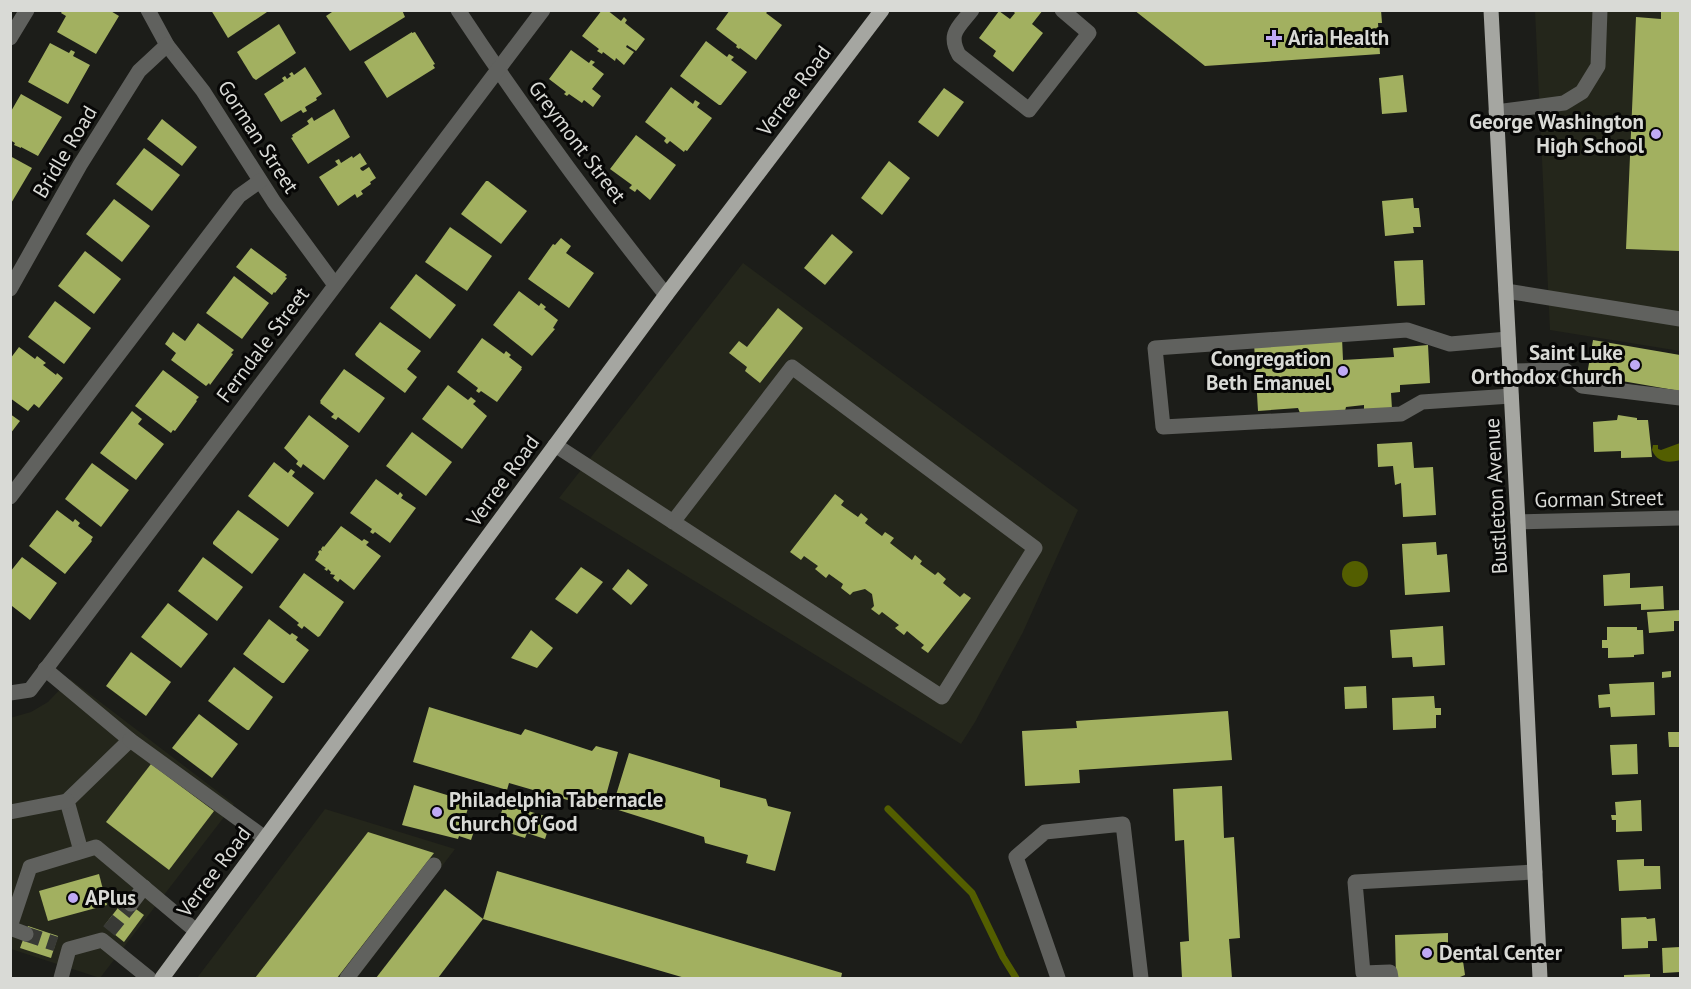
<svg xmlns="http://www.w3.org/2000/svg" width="1691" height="989" viewBox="0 0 1691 989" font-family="'PT Sans',sans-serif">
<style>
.built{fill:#24261b}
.water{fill:#535e00}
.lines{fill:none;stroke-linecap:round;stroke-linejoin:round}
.stream{stroke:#535e00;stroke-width:7}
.building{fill:#a2b060}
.minor-tunnel{stroke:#383935;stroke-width:15;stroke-dasharray:15 8;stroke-linecap:butt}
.minor{stroke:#60615e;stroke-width:15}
.major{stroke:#a5a6a1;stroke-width:15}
.poi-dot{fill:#bfa9f4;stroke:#070706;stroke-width:2}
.labels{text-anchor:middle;stroke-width:6;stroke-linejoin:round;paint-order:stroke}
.poi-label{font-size:21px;font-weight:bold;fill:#d9dad6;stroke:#070706;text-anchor:start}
.street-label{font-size:21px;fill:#d9dad6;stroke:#070706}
</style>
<rect width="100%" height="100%" fill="#1c1d19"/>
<g class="built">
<polygon points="1535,11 1680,11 1680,351 1550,330"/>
<polygon points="743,263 1078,510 1023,632 975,722 961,744 559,498"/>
<polygon points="70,679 234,804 100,978 11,949 10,718 31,712 48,702"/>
<polygon points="325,809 455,849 357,978 197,978"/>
</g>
<g class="water">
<path d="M1680,443v17c-11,3 -23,3 -28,-10l1,-5h5v4l3,1z"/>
<circle cx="1355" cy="574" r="13"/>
</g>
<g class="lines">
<polyline class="stream" points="888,809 972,893 1003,957 1016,978"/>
</g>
<g class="building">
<polygon points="63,10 109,10 119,16 96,54 57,32 66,16 61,13"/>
<polygon points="211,10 270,10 228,38"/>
<polygon points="335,10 402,10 405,17 350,51 326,16"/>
<polygon points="602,10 607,10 621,21 624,17 627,20 625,23 645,39 636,51 627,45 626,47 634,52 624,65 616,58 615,61 603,52 602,54 597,51 599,49 582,36"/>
<polygon points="730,10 769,10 766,13 782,25 756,60 740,48 739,49 736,47 737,45 716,29"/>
<polygon points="1012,10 1043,10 1032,24 1043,33 1013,72 993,56 996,51 979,38 999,11 1010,19 1015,13"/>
<polygon points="1134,10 1381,10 1382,23 1378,23 1380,54 1205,66"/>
<polygon points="1661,10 1680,10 1680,251 1626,249 1636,17 1661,19"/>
<polygon points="279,24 296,53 256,80 253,78 237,52"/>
<polygon points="412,32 412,33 415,32 435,64 433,65 435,68 387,98 364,62"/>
<polygon points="706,41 727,57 729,54 734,57 731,60 747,72 721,105 719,105 680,76"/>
<polygon points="50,43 69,53 71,50 75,52 73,56 90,65 68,104 28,82"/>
<polygon points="571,50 589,63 591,60 595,62 592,65 604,74 592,89 601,96 593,107 584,100 582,103 569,94 567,96 564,94 566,92 549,79"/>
<polygon points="305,67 322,94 316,98 317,100 305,107 307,111 303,113 301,110 281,122 264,94 284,81 282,78 285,76 287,79 291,76 289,74 292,72 294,75"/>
<polygon points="1403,75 1407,112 1382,114 1379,78"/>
<polygon points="671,87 693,104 695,100 700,103 697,107 712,118 687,151 685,150 684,152 670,141 667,144 664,141 666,138 645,122"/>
<polygon points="944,88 964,102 938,137 918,122"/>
<polygon points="21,94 62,117 38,156 21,147 21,148 14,145 15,143 10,140 10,113"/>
<polygon points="334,109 350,137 308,164 291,138 293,137 292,135 309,124 307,121 312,117 314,121"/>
<polygon points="162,119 197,147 182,166 147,139"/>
<polygon points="636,135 676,165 650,200 637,189 635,192 629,188 632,185 610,169"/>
<polygon points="144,148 180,175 152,211 116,184"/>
<polygon points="360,153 367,164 360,168 361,170 363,171 369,167 376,178 370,182 371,184 361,191 363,194 357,198 355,194 338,206 319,177 338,165 335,161 339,159 341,163 352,156 353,158"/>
<polygon points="10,156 32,168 10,205"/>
<polygon points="889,161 910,178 882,215 861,198"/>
<polygon points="486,181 488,181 527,211 501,244 461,214"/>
<polygon points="1413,198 1414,208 1419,208 1421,227 1413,227 1414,233 1385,236 1382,201"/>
<polygon points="114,199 150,226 122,262 86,234"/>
<polygon points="450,227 492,256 467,291 425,262"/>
<polygon points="832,234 853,252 825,285 804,268"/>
<polygon points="561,238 571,246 566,253 594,273 569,308 528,279 553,244 555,245"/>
<polygon points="251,248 287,275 285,277 287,278 275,293 274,292 272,295 236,267"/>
<polygon points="85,251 121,279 94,314 58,286"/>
<polygon points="1423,260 1425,305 1397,306 1394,261"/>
<polygon points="416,274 456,305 430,339 390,308"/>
<polygon points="234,276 269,303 242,339 206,313"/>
<polygon points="519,291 539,306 541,303 546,307 544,309 558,320 553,328 555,329 532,356 493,325"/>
<polygon points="55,301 91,328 64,364 28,337"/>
<polygon points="778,308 803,328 760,383 745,371 747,367 729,353 739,341 747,347"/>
<polygon points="380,322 421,351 407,369 417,377 405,393 356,356 355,354"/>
<polygon points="198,323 234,350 231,353 233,354 210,385 209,383 206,386 171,360 176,353 165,344 173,332 185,341"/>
<polygon points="482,338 504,354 506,351 511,355 509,357 522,367 521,369 522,369 497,402 481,391 479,393 476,391 478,388 457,372"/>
<polygon points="1342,338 1343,360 1394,357 1393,348 1428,345 1430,383 1400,385 1400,392 1391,393 1392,409 1364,411 1364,405 1346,407 1345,411 1300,413 1298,408 1258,411 1254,343"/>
<polygon points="1593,340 1680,355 1680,391 1587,375"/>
<polygon points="19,347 35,359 37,356 46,363 43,365 56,375 57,373 63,378 39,408 34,404 28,411 10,398 10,359"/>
<polygon points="344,369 385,398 359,433 338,417 336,420 331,417 334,414 320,403 321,402 320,401"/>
<polygon points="163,370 199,397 196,400 197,401 175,431 173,430 171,433 135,406"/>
<polygon points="448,385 468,400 471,397 476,401 473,404 487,416 462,449 422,419"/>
<polygon points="132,411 142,419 138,424 164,444 136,480 100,453"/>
<polygon points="10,414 20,421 10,434"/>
<polygon points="309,415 349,446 324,480 303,464 301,468 296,464 298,461 284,448"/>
<polygon points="1618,415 1637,418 1637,420 1648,420 1652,457 1621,458 1621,451 1594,452 1593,422 1617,420"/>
<polygon points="412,432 452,462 426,496 386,466"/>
<polygon points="1412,442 1414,468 1433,467 1436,515 1403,517 1401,483 1395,485 1393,466 1378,467 1377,444"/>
<polygon points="274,462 288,473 291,469 295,472 292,476 314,493 288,527 248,496"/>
<polygon points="92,463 129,490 101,527 65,499"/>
<polygon points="376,479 398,495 400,492 403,495 401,498 416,508 390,543 375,532 373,534 370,532 372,529 350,513"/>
<polygon points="835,494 844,501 841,505 858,517 861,513 868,519 865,523 882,536 885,532 894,538 890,543 912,560 915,555 922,561 920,564 935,575 938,572 946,579 943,583 960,597 964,593 971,598 928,653 921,648 924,645 907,631 904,635 895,628 899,625 882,612 879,615 871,609 874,606 872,594 865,589 853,592 850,595 841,588 843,584 829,574 826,578 815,569 818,566 804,556 801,560 790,552"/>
<polygon points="57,510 73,522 75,519 80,523 78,526 93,537 91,540 92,541 65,574 29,546"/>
<polygon points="238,510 279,539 252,574 213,544 213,542"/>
<polygon points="341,526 362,541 364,539 369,542 366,545 381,556 354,590 340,579 338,582 333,578 335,575 330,574 331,572 328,569 327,571 324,569 326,568 315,560 319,554 318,552 320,550 322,551 321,549 323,546 324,547"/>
<polygon points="1436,542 1437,555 1447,554 1450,592 1405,595 1402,544"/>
<polygon points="22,557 57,583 30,620 12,606 10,608 10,572"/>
<polygon points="203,557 243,587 217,621 178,591"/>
<polygon points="581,567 603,582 577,614 555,599"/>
<polygon points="628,569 648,585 631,605 612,589"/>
<polygon points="304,573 344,602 320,636 318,637 304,626 302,629 297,625 299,623 279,607"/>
<polygon points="1630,573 1630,588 1663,586 1664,609 1641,610 1641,604 1604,606 1603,575"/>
<polygon points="168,603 208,634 181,668 141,637"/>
<polygon points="1680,610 1680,621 1674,621 1674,631 1649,633 1647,612"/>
<polygon points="269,619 290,635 292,633 298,637 296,640 309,650 284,683 282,683 243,654"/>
<polygon points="1443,626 1445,665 1413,667 1412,657 1392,658 1390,630"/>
<polygon points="1607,627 1637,627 1637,630 1643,630 1644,654 1634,655 1634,657 1608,658 1608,648 1602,648 1602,640 1607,640"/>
<polygon points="531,630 553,648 537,668 511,658"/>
<polygon points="131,652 171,682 146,716 106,686"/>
<polygon points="234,667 273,697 249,730 247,730 208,701"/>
<polygon points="1671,671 1671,677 1662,678 1662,672"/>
<polygon points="1654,682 1655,715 1611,717 1610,707 1599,708 1598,695 1610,694 1609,684"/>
<polygon points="1366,686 1367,708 1345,709 1344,687"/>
<polygon points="1434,696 1435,708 1441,708 1441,715 1436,715 1436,728 1393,730 1392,698"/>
<polygon points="429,707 521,735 525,729 592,751 596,746 618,752 602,810 509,783 507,790 413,762"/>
<polygon points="1228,711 1232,760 1079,770 1080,783 1025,786 1022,731 1077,728 1076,721"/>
<polygon points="199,714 238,744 212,778 172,748"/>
<polygon points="1668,732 1680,732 1680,747 1669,747"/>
<polygon points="1637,744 1638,774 1612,775 1610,745"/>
<polygon points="629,753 720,780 720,787 766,799 768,806 791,812 775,871 746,863 748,855 705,843 704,837 612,808"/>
<polygon points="151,764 214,811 169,870 106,822"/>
<polygon points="414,785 470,802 464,821 476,825 471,840 459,836 458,839 402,825"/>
<polygon points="1222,786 1224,838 1234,837 1240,938 1229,939 1232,978 1182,978 1180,942 1189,941 1184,840 1175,841 1173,789"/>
<polygon points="1641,800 1642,831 1616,832 1616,820 1612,820 1611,815 1616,815 1615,802"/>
<polygon points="504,804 552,818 545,839 527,833 525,838 496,829"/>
<polygon points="368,832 434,853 337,978 255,978"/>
<polygon points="1644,859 1644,866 1660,866 1661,889 1619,891 1617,860"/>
<polygon points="497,871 842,973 841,978 685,978 483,919"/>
<polygon points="99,874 107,905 48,921 39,891"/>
<polygon points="445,889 483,919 438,978 376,978"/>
<polygon points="124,900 144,915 124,942 104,926"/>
<polygon points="1646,917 1647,919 1655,918 1657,941 1648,941 1648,948 1622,949 1621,918"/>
<polygon points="28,926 58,936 51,958 20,948"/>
<polygon points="1448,933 1448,948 1457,947 1461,959 1463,961 1465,975 1460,977 1460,978 1396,978 1395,935"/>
<polygon points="1680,947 1680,972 1663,973 1662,948"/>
<polygon points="1650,974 1650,978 1624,978 1624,975"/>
</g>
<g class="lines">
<g class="minor-tunnel">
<polyline points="109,931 131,904"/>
<polyline points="26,934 56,944"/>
</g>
<g class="minor">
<polyline points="148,10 167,45 203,91 274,202 335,285"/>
<path d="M458,10c64,97 135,194 208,285"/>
<path d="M972,10c-13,17 -25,23 -13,45l70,55 60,-77 -27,-23"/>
<polyline points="10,38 27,10"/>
<polyline points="1496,112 1564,103 1582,92 1598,66 1600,10"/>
<polyline points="10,289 80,165 139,71 167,45"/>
<polyline points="1506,291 1680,319"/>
<polyline points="1508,339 1450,344 1407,330 1155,348 1163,427 1401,414 1422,402 1511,396"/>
<polyline points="1510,371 1565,370 1582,386 1680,398"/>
<polyline points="555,445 942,697 1035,548 792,367 673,522"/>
<polyline points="10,497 239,196 260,181"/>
<polyline points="1518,522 1680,518"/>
<polyline points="45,669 130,740 67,801 81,851"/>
<polyline points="10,693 30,690 543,10"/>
<polyline points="130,740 265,838"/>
<polyline points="10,812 67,801"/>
<polyline points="131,904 144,887"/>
<polyline points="10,927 30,867 96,847 196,931"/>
<polyline points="10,928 26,934"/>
<polyline points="61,978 69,949 102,940 149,978"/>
<polyline points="347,978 434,865"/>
<polyline points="1058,978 1016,857 1045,832 1123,824 1141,978"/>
<polyline points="1391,978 1390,972 1363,973 1355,882 1535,872"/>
</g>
<g class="major">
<polyline points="1491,10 1518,522 1540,978"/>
<polyline points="162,978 666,295 882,10"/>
</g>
</g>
<g class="poi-dot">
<path d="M1271 29h6v6h6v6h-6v6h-6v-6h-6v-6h6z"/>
<circle cx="1656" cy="134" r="6"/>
<circle cx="1635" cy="365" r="6"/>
<circle cx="1343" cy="371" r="6"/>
<circle cx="437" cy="812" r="6"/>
<circle cx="73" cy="898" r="6"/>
<circle cx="1427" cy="953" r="6"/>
</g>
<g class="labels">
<g class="poi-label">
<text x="1288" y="45">Aria Health</text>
<text x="1644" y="129" text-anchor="end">George Washington<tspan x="1644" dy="24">High School</tspan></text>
<text x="1623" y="360" text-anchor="end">Saint Luke<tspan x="1623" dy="24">Orthodox Church</tspan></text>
<text x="1331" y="366" text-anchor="end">Congregation<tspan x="1331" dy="24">Beth Emanuel</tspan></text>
<text x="449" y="807">Philadelphia Tabernacle<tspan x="449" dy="24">Church Of God</tspan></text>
<text x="85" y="905">APlus</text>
<text x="1439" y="960">Dental Center</text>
</g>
<g class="street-label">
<text transform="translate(794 91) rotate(-53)" y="7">Verree Road</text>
<text transform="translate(258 137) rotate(57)" y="7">Gorman Street</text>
<text transform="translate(577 142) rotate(53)" y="7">Greymont Street</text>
<text transform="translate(65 152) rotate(-59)" y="7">Bridle Road</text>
<text transform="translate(263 345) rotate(-53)" y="7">Ferndale Street</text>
<text transform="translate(503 481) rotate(-54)" y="7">Verree Road</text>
<text transform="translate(1496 496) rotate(-93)" y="7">Bustleton Avenue</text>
<text transform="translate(1599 499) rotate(-1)" y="7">Gorman Street</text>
<text transform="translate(214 872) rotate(-53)" y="7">Verree Road</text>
</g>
</g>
<rect width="1691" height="989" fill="none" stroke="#d9dad6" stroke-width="24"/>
</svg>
